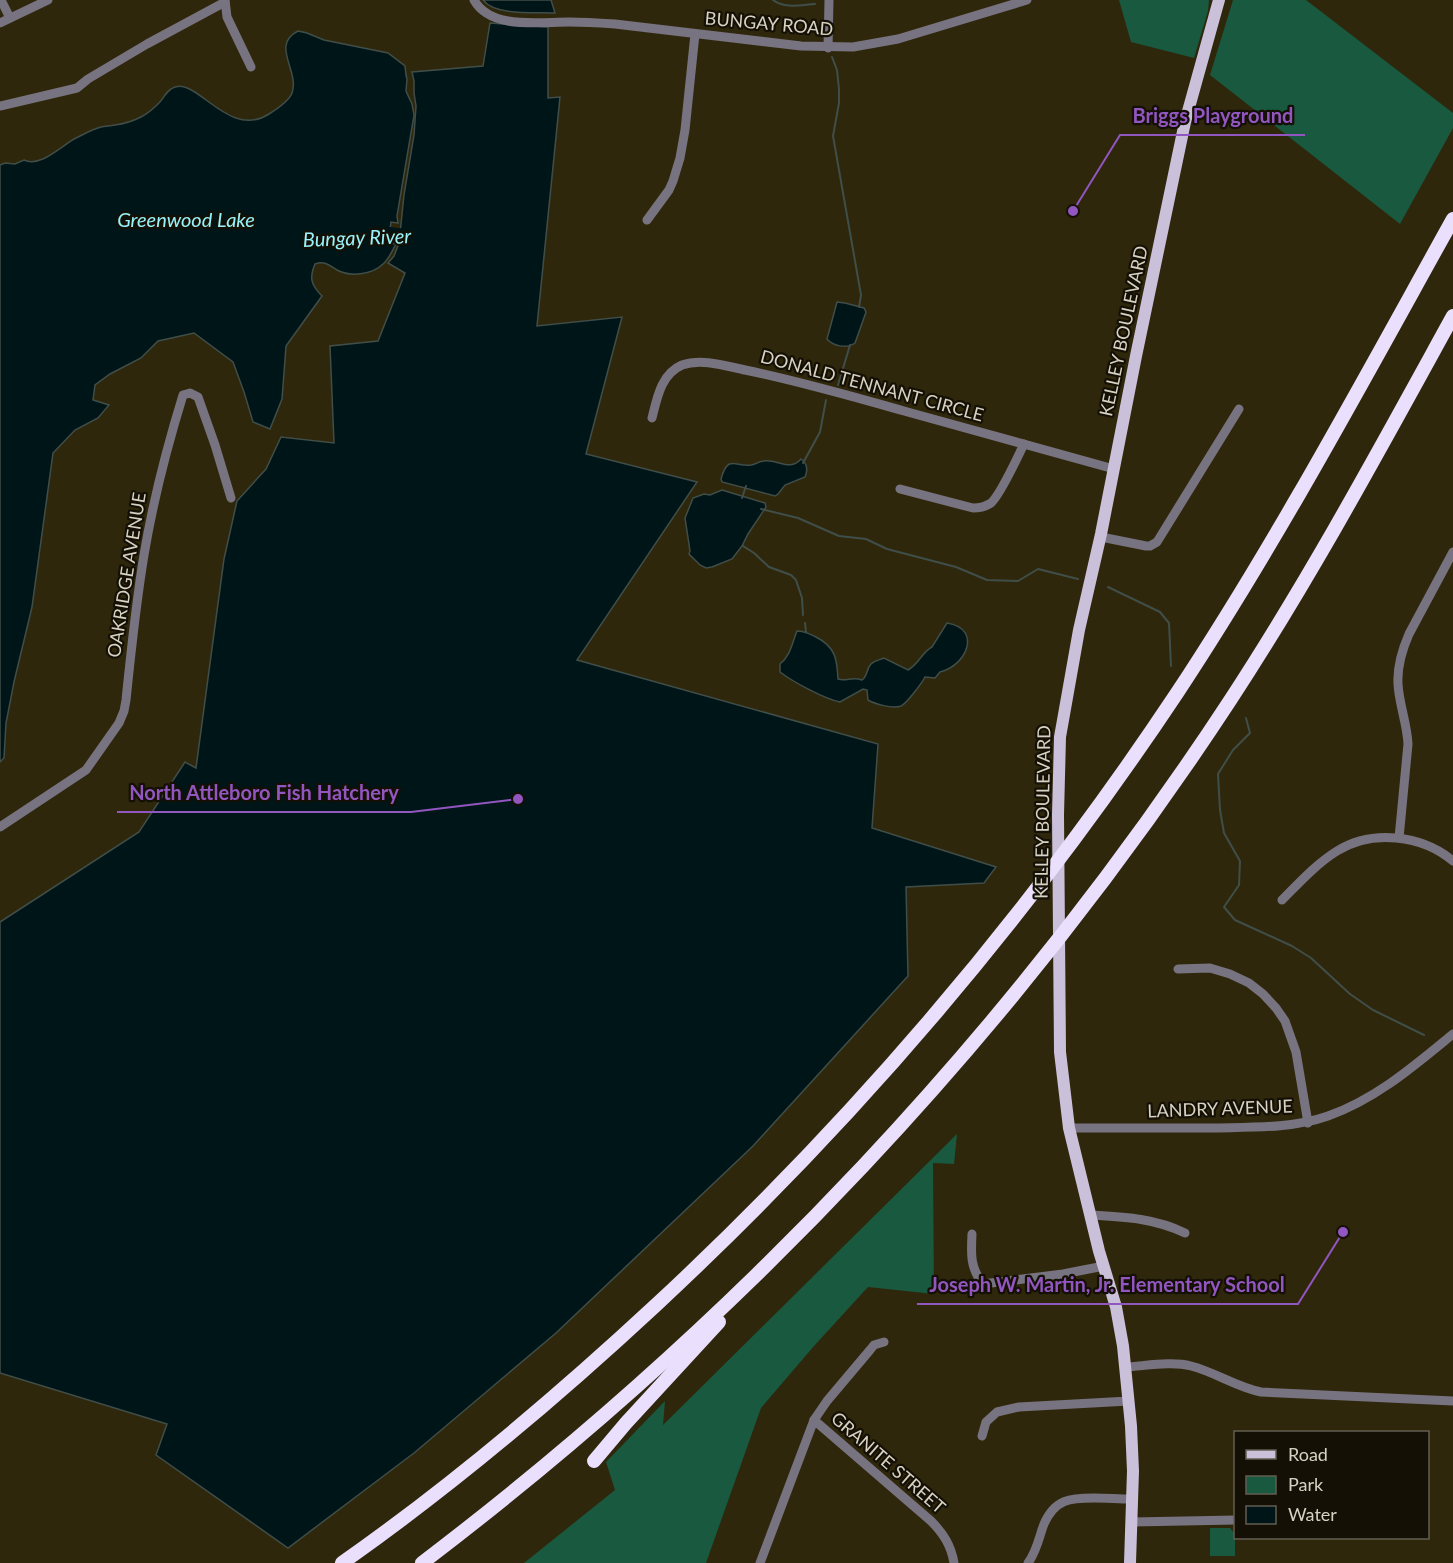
<svg xmlns="http://www.w3.org/2000/svg" width="1453" height="1563" viewBox="0 0 1453 1563" font-family="Lato,sans-serif">
<style>
.green{fill:#185940}
.water{fill:#001517;stroke:#404e4a;stroke-width:1.5}
.lines{fill:none;stroke-linecap:round;stroke-linejoin:round}
.stream{stroke:#404e4a;stroke-width:2}
.river{stroke:#001517;stroke-width:14}
.minor{stroke:#787380;stroke-width:9}
.major{stroke:#cac0da;stroke-width:12}
.highway{stroke:#ebdffe;stroke-width:14}
.labels{text-anchor:middle;stroke-width:4.5;stroke-linejoin:round;paint-order:stroke}
.street-label{font-size:18px;fill:#d7d2c2;stroke:#141005}
.water-label{font-size:20px;font-style:italic;fill:#97f2fa;stroke:#141005}
.leader{fill:none;stroke:#9256c0;stroke-width:2}
.callout-dot{fill:#9256c0;stroke:#141005;stroke-width:2}
.callout-label{font-size:20px;text-anchor:middle;font-weight:bold;fill:#9256c0;stroke:#141005;stroke-width:4.5;stroke-linejoin:round;paint-order:stroke}
</style>
<rect width="100%" height="100%" fill="#2f270b"/>
<g class="green">
<polygon points="1119,0 1209,0 1208,11 1194,58 1131,42"/>
<polygon points="1233,0 1306,0 1453,113 1453,128 1400,224 1210,75"/>
<polygon points="957,1134 954,1164 933,1163 934,1294 868,1287 814,1346 761,1408 706,1563 524,1563 615,1490 606,1462 665,1401 663,1425"/>
<polygon points="1210,1528 1230,1528 1235,1534 1235,1556 1210,1556"/>
</g>
<g class="water">
<path d="M483,0h68l4,13c-19,-1 -60,3 -72,-13z"/>
<polygon points="490,23 548,27 548,98 560,97 537,326 622,317 586,454 697,482 577,660 878,744 872,828 996,867 984,883 906,887 908,976 753,1146 556,1333 414,1453 288,1548 156,1455 167,1424 0,1373 0,922 139,832 185,762 196,768 224,559 237,501 266,469 281,437 334,443 330,346 378,341 405,273 388,263 394,256 399,243 404,195 414,135 416,106 414,93 414,81 412,72 483,66"/>
<path d="M298,31l9,2 17,7 64,13 17,13 1,9 1,4 -1,12 6,13 2,11 -17,101 1,7 -7,-1 -3,21 8,1c-4,7 -7,15 -13,20 -11,11 -33,13 -46,6 -7,-4 -12,-10 -22,-6 -6,14 -4,21 7,32l-36,50 -4,53 -12,30 -17,-7 -9,-30 -11,-30 -39,-29 -36,8 -17,17 -31,16 -15,11 -2,15 16,5 -11,13 -23,12 -22,23 -21,154 -18,75 -8,41 -2,35 -4,4v-597l5,-2 10,1 9,-4c17,8 38,-15 52,-22 8,-4 17,-9 25,-11 5,-1 9,-1 14,-2 8,-1 18,-4 26,-8 6,-3 13,-9 18,-14 4,-4 7,-11 12,-14 24,-17 56,52 98,25 8,-5 20,-13 23,-21 8,-22 -22,-48 6,-62z"/>
<path d="M837,302l8,1 19,5 2,4 -11,31c-8,6 -22,3 -28,-4z"/>
<path d="M801,459c7,5 7,11 4,18l-20,8 -7,9 -3,2 -53,-14 -1,-3c7,-25 14,-12 30,-14 4,0 8,-4 13,-4 14,-2 26,11 37,-2z"/>
<polygon points="722,490 765,503 766,507 748,534 742,546 732,559 712,567 706,568 700,565 689,554 690,551 685,518 693,498 704,494 710,495"/>
<path d="M947,623c36,6 19,43 -7,49l-5,6 -10,-1c-3,6 -19,27 -24,29 -9,3 -26,-2 -33,-6l-1,-10 -4,-1 -23,13c-15,-3 -47,-20 -60,-30v-8c11,-9 12,-21 17,-33 8,0 13,3 19,6 20,10 21,23 22,42 9,3 13,-3 24,1 6,-4 4,-11 9,-16 4,-4 9,-4 13,-6l24,12c11,-6 14,-18 24,-23z"/>
</g>
<g class="lines">
<g class="stream">
<path d="M773,0c12,9 27,5 42,4"/>
<polyline points="832,57 837,70 839,89 839,103 833,136 861,295 859,307"/>
<polyline points="838,385 850,345"/>
<polyline points="803,463 820,432 826,400"/>
<polyline points="742,498 746,486"/>
<polyline points="761,509 798,518 839,536 866,539 887,549 956,567 987,580 1018,581 1038,569 1078,579"/>
<polyline points="743,546 754,553 769,567 791,575 796,580 802,598 803,615"/>
<polyline points="1108,587 1160,612 1169,623 1171,666"/>
<polyline points="805,623 806,632"/>
<polyline points="1246,718 1250,733 1233,750 1218,774 1220,810 1224,833 1240,861 1239,885 1224,907 1235,920 1292,946 1311,958 1350,994 1373,1010 1424,1035"/>
</g>
<polyline class="river" points="389,234 416,237"/>
<g class="minor">
<polyline points="1,0 10,18"/>
<polyline points="225,0 227,17 251,67"/>
<path d="M474,0c17,30 65,22 95,22 15,0 31,1 46,2l186,22 52,1 45,-8 129,-39"/>
<polyline points="0,23 48,0"/>
<polyline points="828,48 829,0"/>
<polyline points="0,106 77,88 88,79 147,44 225,2"/>
<polyline points="647,220 669,190 673,181 680,158 685,130 695,34"/>
<path d="M652,418c5,-20 9,-44 30,-53 20,-7 44,1 63,5 54,11 106,26 159,41 70,19 140,38 210,58"/>
<path d="M900,489l73,19c6,0 12,-1 18,-5 10,-9 26,-45 33,-59"/>
<polyline points="1101,537 1146,546 1150,546 1157,542 1239,409"/>
<path d="M0,827l86,-57 33,-47 5,-12 2,-11c5,-49 10,-97 18,-145 9,-54 23,-108 39,-160l7,-2 8,4 17,48 16,53"/>
<path d="M1399,838l9,-94c-1,-21 -9,-40 -10,-60 -1,-18 4,-34 11,-50l44,-82"/>
<path d="M1282,900c17,-17 34,-36 55,-49 35,-22 85,-16 116,10"/>
<polyline points="1178,969 1210,968 1230,974 1249,983 1263,994 1276,1008 1285,1021 1296,1052 1308,1123"/>
<path d="M1069,1128c47,0 95,0 142,0 38,-1 80,1 117,-12 48,-17 86,-50 125,-82"/>
<path d="M1090,1215c34,2 64,3 95,18"/>
<path d="M972,1234c-1,20 -2,34 11,50l80,-10 41,-8"/>
<path d="M1125,1367c20,-1 47,-6 66,-1 24,6 45,21 70,26l192,9"/>
<path d="M814,1420l117,101c12,12 20,24 23,42"/>
<polyline points="982,1436 986,1422 997,1412 1019,1407 1129,1401"/>
<polyline points="1132,1522 1236,1520"/>
<polyline points="760,1563 814,1420 827,1401 870,1350 874,1345 884,1342"/>
<path d="M1028,1563c9,-12 11,-26 16,-39 11,-25 26,-26 50,-26 13,0 25,1 38,1"/>
</g>
<polyline class="major" points="1130,1563 1133,1471 1131,1426 1123,1346 1116,1307 1099,1251 1069,1128 1060,1052 1058,815 1060,737 1079,630 1101,534 1136,356 1185,122 1219,0"/>
<g class="highway">
<polyline points="594,1461 626,1423 719,1322"/>
<path d="M342,1563c111,-78 215,-166 314,-258 197,-183 372,-388 521,-612 101,-153 187,-314 276,-474"/>
<path d="M422,1563c317,-241 591,-531 809,-864 81,-124 151,-254 222,-383"/>
</g>
</g>
<g class="labels">
<g class="street-label">
<text transform="translate(769 24) rotate(5)" y="6">BUNGAY ROAD</text>
<text transform="translate(1124 331) rotate(-78)" y="6">KELLEY BOULEVARD</text>
<text transform="translate(872 386) rotate(15)" y="6">DONALD TENNANT CIRCLE</text>
<text transform="translate(127 575) rotate(-81)" y="6">OAKRIDGE AVENUE</text>
<text transform="translate(1043 812) rotate(-89)" y="6">KELLEY BOULEVARD</text>
<text transform="translate(1220 1109) rotate(-2)" y="6">LANDRY AVENUE</text>
<text transform="translate(888 1463) rotate(41)" y="6">GRANITE STREET</text>
</g>
<g class="water-label">
<text x="186" y="227">Greenwood Lake</text>
<text transform="translate(357 238) rotate(-2)" y="7">Bungay River</text>
</g>
</g>
<path class="leader" d="M1073 211L1120 135H1305M518 799L411 812H117M1343 1232L1298 1304H917"/>
<g class="callout-dot">
<circle cx="1073" cy="211" r="6"/>
<circle cx="518" cy="799" r="6"/>
<circle cx="1343" cy="1232" r="6"/>
</g>
<g class="callout-label">
<text x="1213" y="123">Briggs Playground</text>
<text x="264" y="800">North Attleboro Fish Hatchery</text>
<text x="1107" y="1292">Joseph W. Martin, Jr. Elementary School</text>
</g>
<rect x="1234" y="1431" width="195" height="108" fill="#141005" stroke="#625e51" stroke-width="1.5"/>
<rect x="1246" y="1450" width="30" height="9" fill="#cac0da" stroke="#625e51" stroke-width="1.5"/>
<text x="1288" y="1461" font-size="18" fill="#d7d2c2">Road</text>
<rect x="1246" y="1476" width="30" height="18" fill="#185940" stroke="#625e51" stroke-width="1.5"/>
<text x="1288" y="1491" font-size="18" fill="#d7d2c2">Park</text>
<rect x="1246" y="1506" width="30" height="18" fill="#001517" stroke="#625e51" stroke-width="1.5"/>
<text x="1288" y="1521" font-size="18" fill="#d7d2c2">Water</text>
</svg>
